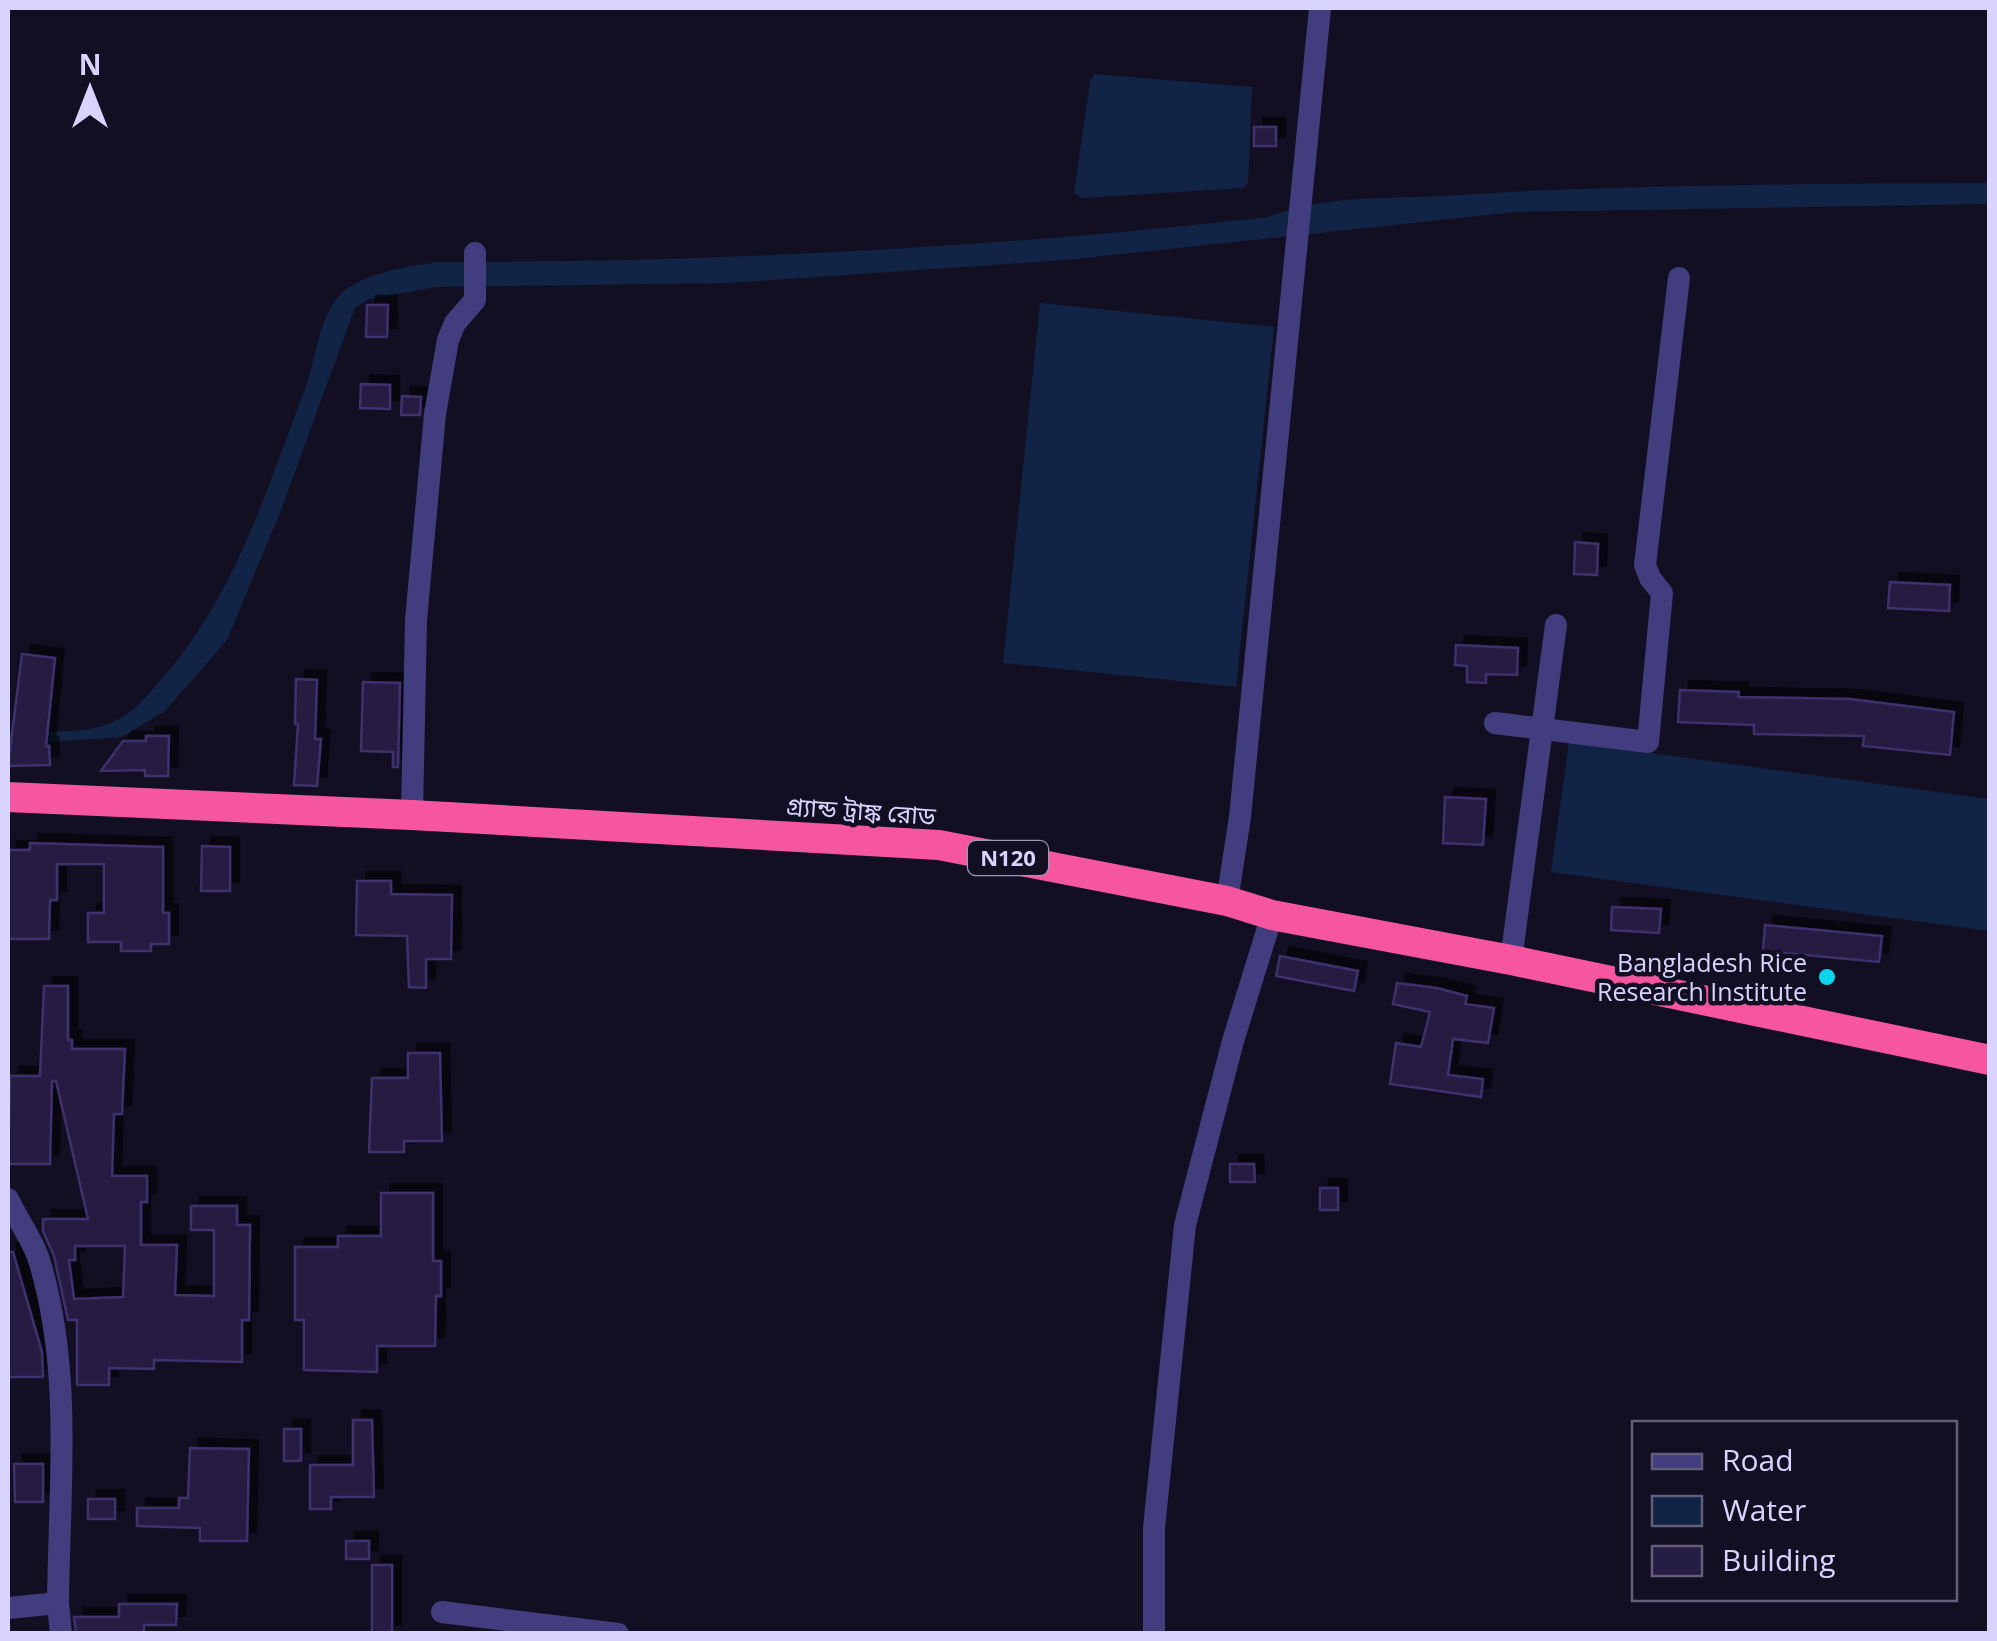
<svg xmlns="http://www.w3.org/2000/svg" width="1997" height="1641" viewBox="0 0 1997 1641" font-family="'Open Sans','Noto Sans Bengali',sans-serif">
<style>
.water{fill:#112446}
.building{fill:#251d43;stroke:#3d306d;stroke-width:2.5;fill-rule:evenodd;filter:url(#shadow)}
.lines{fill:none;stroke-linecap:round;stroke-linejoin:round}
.street{stroke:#413d7f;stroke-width:22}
.highway{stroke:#f6569f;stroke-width:30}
.poi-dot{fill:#0dd3ef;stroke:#130f23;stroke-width:4}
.labels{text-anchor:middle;stroke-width:9;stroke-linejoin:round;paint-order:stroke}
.shield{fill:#130f23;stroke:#9e99bc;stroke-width:2.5}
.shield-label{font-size:22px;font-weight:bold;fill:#d9d4fd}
.street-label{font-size:25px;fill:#d9d4fd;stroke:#130f23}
.poi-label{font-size:25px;fill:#d9d4fd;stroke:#130f23;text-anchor:end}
</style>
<defs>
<filter id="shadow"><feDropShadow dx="9" dy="-9" stdDeviation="0" flood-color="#0009"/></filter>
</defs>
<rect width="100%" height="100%" fill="#130f23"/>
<g class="water">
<polygon points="1094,74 1252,87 1248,182 1243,188 1083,198 1074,193 1090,82"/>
<path d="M1989,183v21l-474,8 -449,48 -337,23 -293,4 -67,12 -14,9 -74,202 -54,130 -62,71 -43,26 -114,8v-14c34,-1 82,6 113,-13 15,-9 27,-23 38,-36 76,-85 106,-189 146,-293 11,-29 13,-69 34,-93 22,-23 70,-30 100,-34 277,0 555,-14 830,-45 52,-22 118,-18 173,-21 182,-12 365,-12 547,-13z"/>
<polygon points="1040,303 1274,327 1236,687 1003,663"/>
<polygon points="1569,742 1989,799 1989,931 1551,872"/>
</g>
<g class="building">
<rect x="1254" y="127" width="22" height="19"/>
<polygon points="367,305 388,305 387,337 366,337"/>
<polygon points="361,384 390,385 390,409 360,408"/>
<polygon points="402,396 421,397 420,415 401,415"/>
<polygon points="1575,542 1598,544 1597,575 1574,574"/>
<polygon points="1890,582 1950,585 1949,611 1888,608"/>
<polygon points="1456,645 1518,648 1517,675 1486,674 1486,683 1467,682 1467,666 1455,665"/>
<polygon points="22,654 55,658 46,746 49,746 50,765 8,766"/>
<polygon points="296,679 317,680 315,739 321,739 317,786 294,785 298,724 295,724"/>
<polygon points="363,682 400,683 398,767 393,767 393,752 361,751"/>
<polygon points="1680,690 1739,692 1738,697 1850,699 1954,712 1950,755 1863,746 1864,736 1754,734 1754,725 1678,722"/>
<polygon points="146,736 169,736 168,776 145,776 145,770 101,771 123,741 146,741"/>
<polygon points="1445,797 1486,799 1483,845 1443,843"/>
<polygon points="30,843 163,847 163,913 169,913 169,944 151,944 151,951 121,951 121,942 88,942 88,913 104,913 104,864 57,864 57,900 50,900 49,939 8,939 8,850 30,850"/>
<polygon points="202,846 230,847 230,891 201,891"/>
<polygon points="357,881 391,881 391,894 452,895 451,959 426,959 426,988 409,987 407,936 356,935"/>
<polygon points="1612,907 1661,909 1659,933 1611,930"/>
<polygon points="1765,925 1882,936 1879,962 1763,951"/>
<polygon points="1280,956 1358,971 1354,991 1276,976"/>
<polygon points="1397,983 1437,988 1467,996 1465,1004 1494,1008 1488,1043 1453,1039 1448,1075 1483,1079 1481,1097 1390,1084 1396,1043 1421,1047 1430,1012 1393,1004"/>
<path d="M44,986h24v54h4v9h53l-3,65h-8l-2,62h35v26h-6v43h36l-2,50 39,1v-66h-23v-24h46v19h13l-1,95h-7v42l-88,-2v9l-45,-1v17h-32v-65h-9l-14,-64 -11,-25v-12h45l-32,-138h-4l-2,83h-42l2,-88h30zM75,1246h50l-2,51 -49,2 -5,-39h6z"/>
<polygon points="408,1053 440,1053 442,1141 404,1141 404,1152 369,1152 372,1078 408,1078"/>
<polygon points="1230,1164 1254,1164 1255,1182 1230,1182"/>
<rect x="1320" y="1188" width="18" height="22"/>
<polygon points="381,1193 433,1193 433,1261 441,1261 441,1296 436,1296 435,1346 377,1346 377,1372 304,1370 304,1320 295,1320 295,1247 338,1247 338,1236 381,1236"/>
<polygon points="8,1252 13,1252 42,1352 43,1377 8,1377"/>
<polygon points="353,1420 372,1420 374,1497 331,1497 331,1509 310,1509 310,1465 353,1465"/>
<rect x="284" y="1429" width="17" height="32"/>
<polygon points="190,1448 249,1449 247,1541 200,1541 200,1528 137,1526 137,1508 179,1508 179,1498 188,1498"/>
<polygon points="14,1464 43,1464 43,1502 15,1502"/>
<rect x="88" y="1499" width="27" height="20"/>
<rect x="346" y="1541" width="23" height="18"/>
<rect x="372" y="1565" width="20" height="69"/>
<polygon points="119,1604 177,1604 176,1625 144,1625 144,1634 76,1633 74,1617 119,1617"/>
</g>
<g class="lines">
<g class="street">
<polyline points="1495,723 1648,742 1662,593 1650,578 1645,565 1679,278"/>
<polyline points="412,815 416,620 435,414 448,340 455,323 475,300 475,253"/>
<polyline points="1227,901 1240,817 1320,8"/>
<polyline points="1511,960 1556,625"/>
<path d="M8,1199c9,20 25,41 31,61 34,111 20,229 19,343l3,31"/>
<polyline points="8,1608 58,1603"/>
<polyline points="442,1612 618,1634"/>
<polyline points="1154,1634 1154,1528 1185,1225 1233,1041 1272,915"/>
</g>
<polyline class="highway" points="8,797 412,815 939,845 1227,901 1272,915 1511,960 1990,1060"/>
</g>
<circle class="poi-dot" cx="1827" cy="977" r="10"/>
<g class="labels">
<rect class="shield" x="968" y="841" width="80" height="34" rx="8"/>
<g class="shield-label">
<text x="1008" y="866">N120</text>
</g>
<g class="street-label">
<text transform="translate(861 811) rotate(4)" y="9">গ্র্যান্ড ট্রাঙ্ক রোড</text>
</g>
<g class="poi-label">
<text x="1807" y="972">Bangladesh Rice<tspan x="1807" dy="29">Research Institute</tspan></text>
</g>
</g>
<rect width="1997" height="1641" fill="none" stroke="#d9d4fd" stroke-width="20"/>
<rect x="1632" y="1421" width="325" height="180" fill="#130f23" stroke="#625e7a" stroke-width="2.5"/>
<rect x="1652" y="1454" width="50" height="15" fill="#413d7f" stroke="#625e7a" stroke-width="2.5"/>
<text x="1722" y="1471" font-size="30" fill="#d9d4fd">Road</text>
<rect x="1652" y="1496" width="50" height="30" fill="#112446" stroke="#625e7a" stroke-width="2.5"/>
<text x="1722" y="1521" font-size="30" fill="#d9d4fd">Water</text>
<rect x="1652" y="1546" width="50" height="30" fill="#251d43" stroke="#625e7a" stroke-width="2.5"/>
<text x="1722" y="1571" font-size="30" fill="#d9d4fd">Building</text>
<g transform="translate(90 90)" stroke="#130f23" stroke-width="8" paint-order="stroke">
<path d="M0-8L18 38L0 25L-18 38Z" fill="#d9d4fd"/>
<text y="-15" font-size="28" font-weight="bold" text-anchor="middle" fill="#d9d4fd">N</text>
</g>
</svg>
